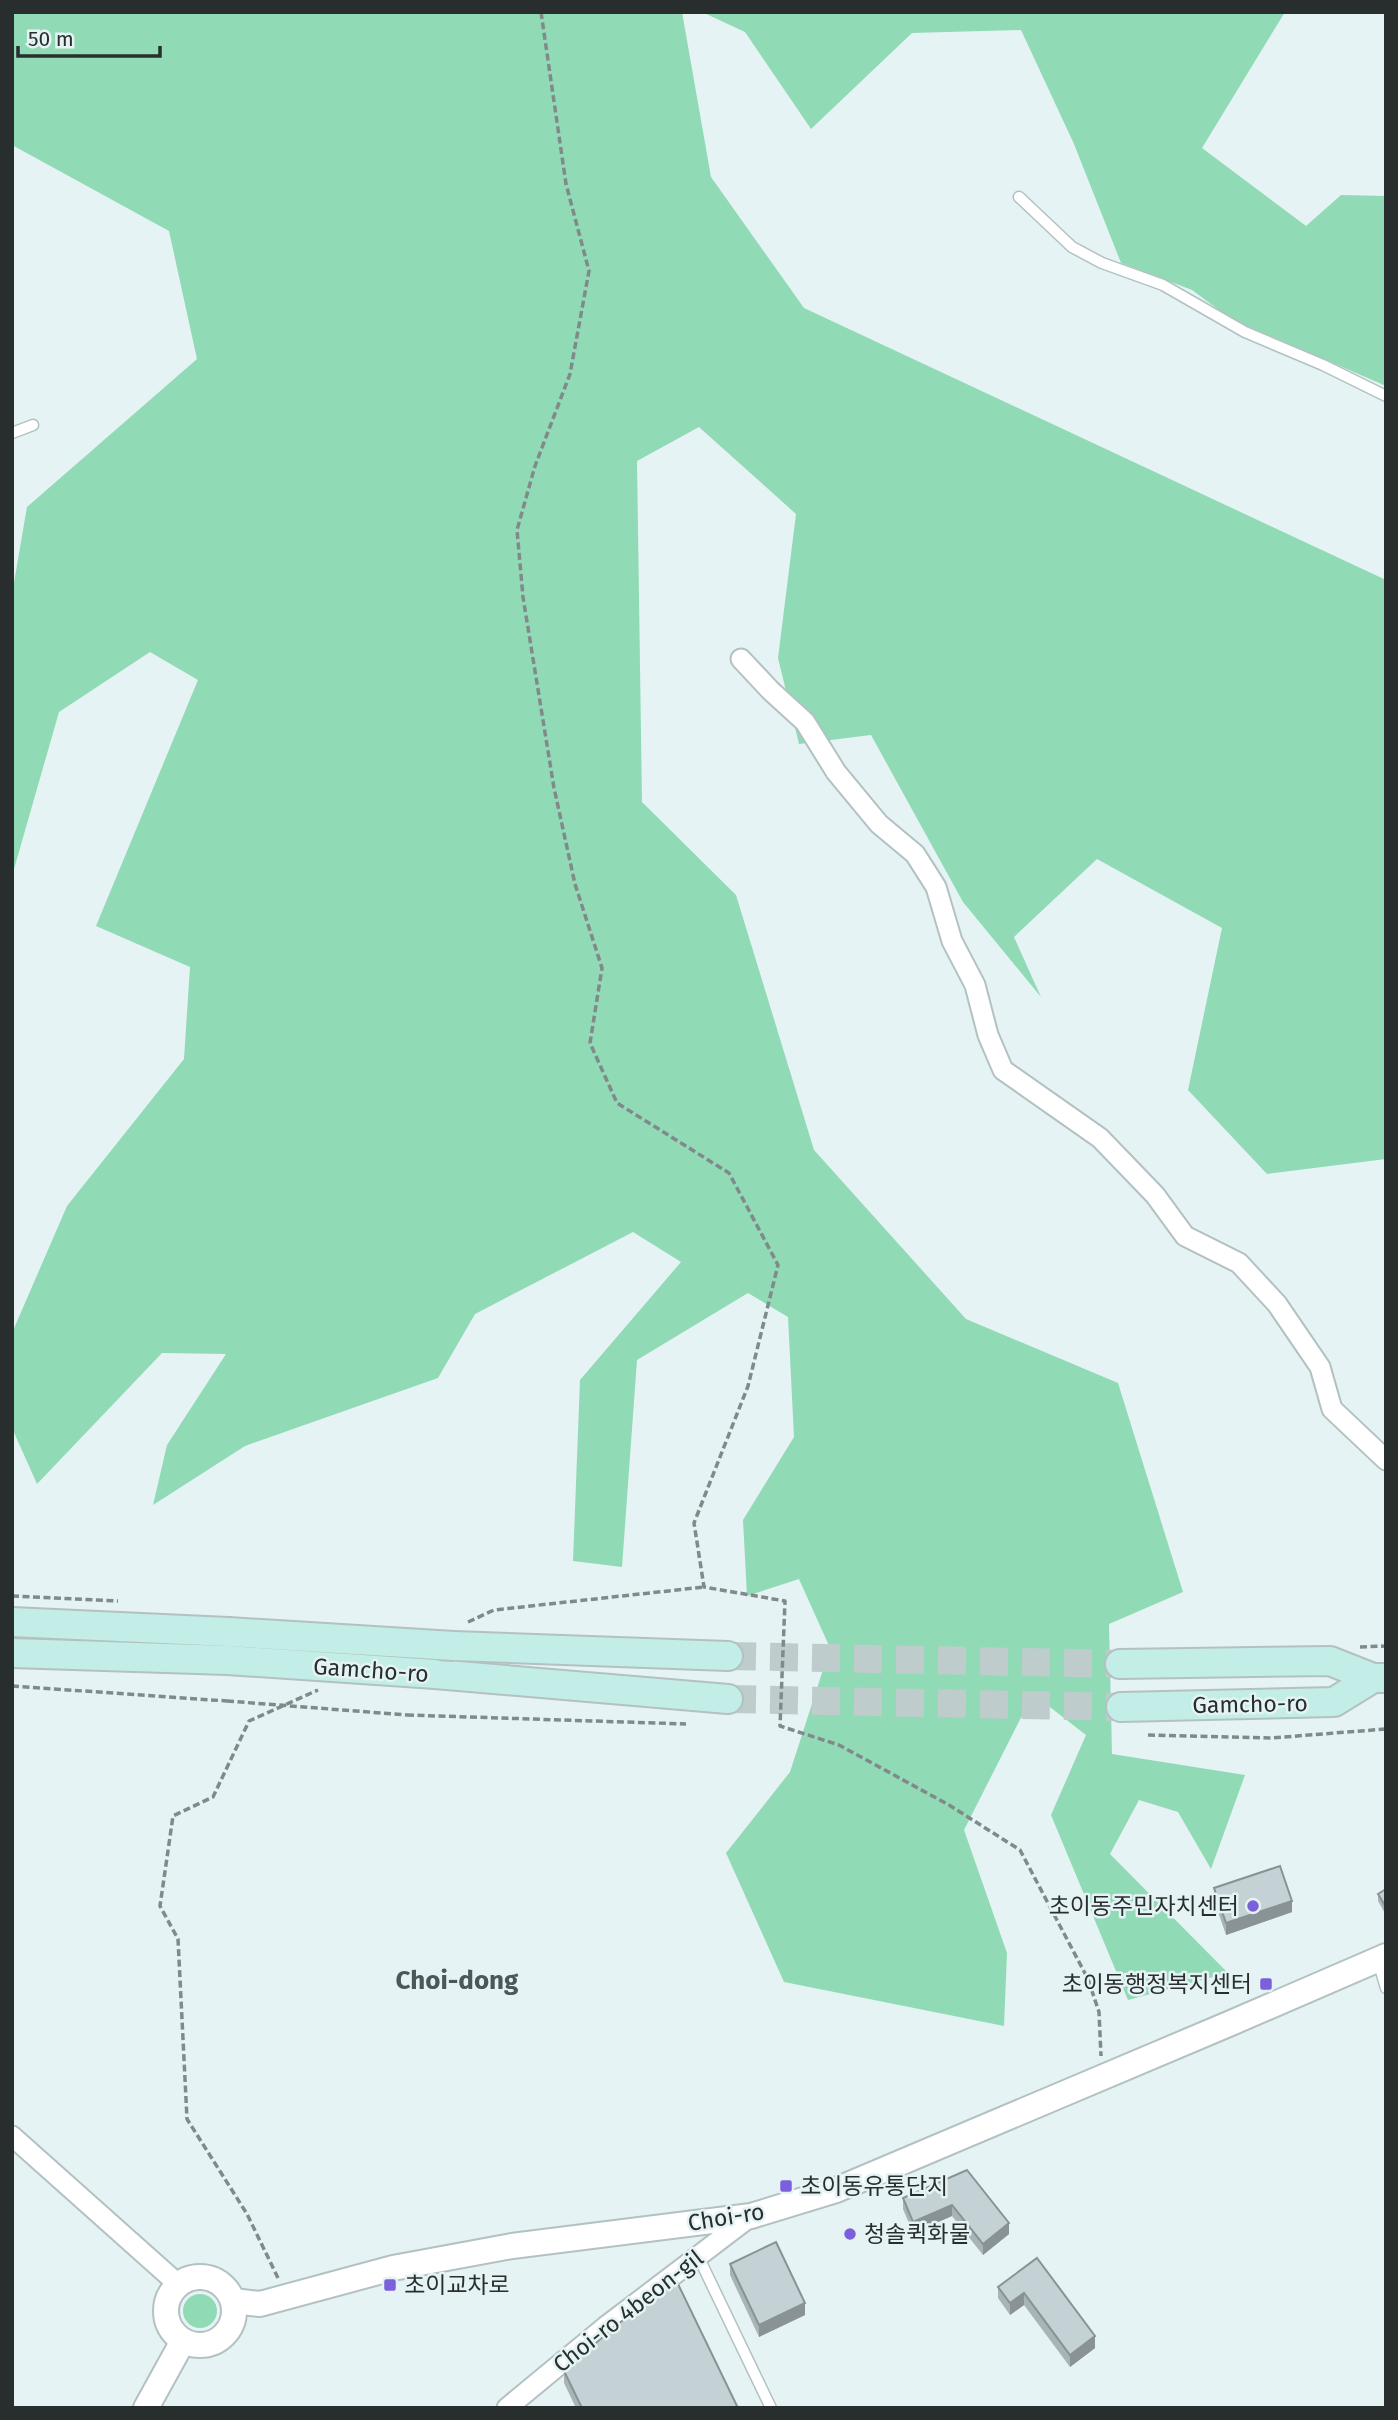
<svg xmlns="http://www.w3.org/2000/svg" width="1398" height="2420" viewBox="0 0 1398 2420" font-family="'Fira Sans','Noto Sans KR',sans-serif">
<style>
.green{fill:#91dab6}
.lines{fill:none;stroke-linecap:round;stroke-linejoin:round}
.secondary-tunnel{stroke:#bfcccc;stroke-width:28;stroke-dasharray:28 14;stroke-linecap:butt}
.service-casing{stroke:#b3c1c2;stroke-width:13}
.minor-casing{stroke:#b3c1c2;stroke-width:23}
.tertiary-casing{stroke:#b3c1c2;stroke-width:28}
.secondary-casing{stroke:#b3c1c2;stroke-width:32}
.path{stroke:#808a8a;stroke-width:3.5;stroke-dasharray:7 3.5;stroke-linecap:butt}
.service{stroke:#fff;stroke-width:10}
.minor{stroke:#fff;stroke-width:19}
.tertiary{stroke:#fff;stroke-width:24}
.secondary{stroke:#c3ede7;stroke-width:28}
.secondary-bridge-casing{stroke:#b3c1c2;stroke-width:32;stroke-linecap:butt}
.path-bridge{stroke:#808a8a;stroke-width:3.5;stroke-dasharray:7 3.5;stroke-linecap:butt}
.secondary-bridge{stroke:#c3ede7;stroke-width:28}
.wall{fill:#a9b4b7}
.shaded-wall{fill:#899295}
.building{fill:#c4d1d5;stroke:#899295;stroke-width:2}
.poi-dot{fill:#7b60db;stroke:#e5f3f4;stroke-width:2.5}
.labels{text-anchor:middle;stroke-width:5;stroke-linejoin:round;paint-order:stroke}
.street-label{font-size:23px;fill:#282e2e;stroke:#e5f3f4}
.poi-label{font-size:23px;fill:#282e2e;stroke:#e5f3f4;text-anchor:start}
.quarter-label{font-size:26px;font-weight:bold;fill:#4b5758;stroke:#e5f3f4}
</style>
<rect width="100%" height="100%" fill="#e5f3f4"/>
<g class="green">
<polygon points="12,12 682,12 711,177 804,308 1386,580 1386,1159 1267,1174 1188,1090 1222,928 1097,859 1014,937 1041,997 963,902 871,735 799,744 778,658 796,514 699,427 637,461 642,802 736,895 814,1150 966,1319 1118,1383 1183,1592 1109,1624 1112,1754 1245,1775 1211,1869 1178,1812 1139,1800 1110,1854 1228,1973 1128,2000 1051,1815 1086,1735 1033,1694 964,1830 1007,1953 1004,2026 784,1982 726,1853 790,1772 830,1648 799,1579 747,1596 743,1520 794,1437 788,1317 748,1293 637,1360 622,1567 573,1561 580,1380 681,1262 633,1232 475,1314 438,1378 245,1446 153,1505 167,1445 226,1354 162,1353 37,1484 12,1428 12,1333 67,1206 184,1059 190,967 96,926 198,680 150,652 59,712 12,876 12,594 27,507 197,359 169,231 12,145"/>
<polygon points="702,12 1285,12 1202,148 1306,226 1341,195 1386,196 1386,386 1231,319 1192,290 1121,263 1074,144 1021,30 912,33 811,129 745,32"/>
<circle cx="200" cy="2311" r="17"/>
</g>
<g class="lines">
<g class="secondary-tunnel">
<polyline points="728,1656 1120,1664"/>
<polyline points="728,1699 1121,1707"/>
</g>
<defs>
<g id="service">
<polyline points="1019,197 1072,247 1102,263 1163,285 1245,332 1323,365 1386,396"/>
<polyline points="12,433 33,425"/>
<polyline points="1378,1961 1386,1988"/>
<polyline points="698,2256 771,2408"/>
</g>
<g id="minor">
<polyline points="741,659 771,691 805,722 836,772 879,824 915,854 936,887 952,941 975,985 988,1035 1003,1070 1100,1138 1155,1195 1185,1236 1239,1263 1277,1304 1320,1367 1332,1409 1386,1460"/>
<polyline points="12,2136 178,2284"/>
<polyline points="507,2408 605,2327 751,2216"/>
</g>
<g id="tertiary">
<circle cx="200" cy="2311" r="34"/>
<polyline points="233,2301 260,2304 393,2268 512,2246 751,2216 836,2190 1231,2023 1386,1956"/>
<polyline points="146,2408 183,2341"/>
</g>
<g id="secondary">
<polyline points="12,1622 228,1632"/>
<polyline points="454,1646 728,1656"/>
<polyline points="12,1653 227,1660"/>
<polyline points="1120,1664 1330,1661 1373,1678 1386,1678"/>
<polyline points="435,1674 728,1699"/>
<polyline points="1121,1707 1334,1702 1373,1678"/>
</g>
</defs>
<use href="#service" class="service-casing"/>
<use href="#minor" class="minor-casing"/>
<use href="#tertiary" class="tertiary-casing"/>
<use href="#secondary" class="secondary-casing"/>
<g class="path">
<polyline points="541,12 566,184 589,271 570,374 535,466 517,530 523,597 554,788 575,884 602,968 590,1043 617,1103 729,1173 778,1265 748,1386 694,1523 704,1587 785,1601 780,1726 839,1745 949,1805 1020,1850 1088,1979 1099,2012 1101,2056"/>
<polyline points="12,1596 118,1601"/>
<polyline points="468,1622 494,1610 704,1587"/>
<polyline points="1360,1647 1386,1646"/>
<polyline points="12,1686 227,1701"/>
<polyline points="407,1715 686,1724"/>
<polyline points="1148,1735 1271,1738 1386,1729"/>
<polyline points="278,2278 247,2214 187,2119 178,1939 160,1906 173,1816 213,1797 249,1721 318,1690"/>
</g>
<use href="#service" class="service"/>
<use href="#minor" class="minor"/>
<use href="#tertiary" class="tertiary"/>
<use href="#secondary" class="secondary"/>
<defs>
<g id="secondary-bridge">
<polyline points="228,1632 454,1646"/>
<polyline points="227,1660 435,1674"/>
</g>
</defs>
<use href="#secondary-bridge" class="secondary-bridge-casing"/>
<polyline class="path-bridge" points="227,1701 407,1715"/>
<use href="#secondary-bridge" class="secondary-bridge"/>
</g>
<g class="wall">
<polygon points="1214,1888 1292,1912 1226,1935 1214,1900"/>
<polygon points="1386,1889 1386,1915 1378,1901 1378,1894"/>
<polygon points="967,2170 1009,2234 983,2255 952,2216 913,2233 903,2209 903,2198"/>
<polygon points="1037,2258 1095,2348 1070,2367 1024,2305 1010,2315 998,2298 998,2287"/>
<polygon points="730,2264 805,2315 759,2337 730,2275"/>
<polygon points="564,2371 738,2408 576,2408 564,2383"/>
</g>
<g class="shaded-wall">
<polygon points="1292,1901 1292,1912 1226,1935 1226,1923"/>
<polygon points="952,2205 952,2216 913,2233 913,2222"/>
<polygon points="1009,2223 1009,2234 983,2255 983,2244"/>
<polygon points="1024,2293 1024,2305 1010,2315 1010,2303"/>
<polygon points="805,2303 805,2315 759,2337 759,2325"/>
<polygon points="1095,2336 1095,2348 1070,2367 1070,2355"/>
</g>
<g class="building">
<polygon points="1280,1866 1292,1901 1226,1923 1214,1888"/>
<polygon points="1386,1889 1386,1907 1378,1894"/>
<polygon points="967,2170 1009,2223 983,2244 952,2205 913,2222 903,2198"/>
<polygon points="776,2242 805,2303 759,2325 730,2264"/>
<polygon points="1037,2258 1095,2336 1070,2355 1024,2293 1010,2303 998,2287"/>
<polygon points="677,2282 738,2408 582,2408 564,2371 615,2326"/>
</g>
<g class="poi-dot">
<circle cx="1253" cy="1906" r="7"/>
<rect x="1259" y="1977" width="14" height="14" rx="3.5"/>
<rect x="779" y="2179" width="14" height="14" rx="3.5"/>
<circle cx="850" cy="2234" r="7"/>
<rect x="383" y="2278" width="14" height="14" rx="3.5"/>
</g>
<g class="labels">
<g class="street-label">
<text transform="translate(371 1670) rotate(4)" y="8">Gamcho-ro</text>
<text transform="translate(1250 1704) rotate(-1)" y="8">Gamcho-ro</text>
<text transform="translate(726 2217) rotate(-9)" y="8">Choi-ro</text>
<text transform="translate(628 2311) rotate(-38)" y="8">Choi-ro 4beon-gil</text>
</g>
<g class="poi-label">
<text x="1239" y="1914" text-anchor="end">초이동주민자치센터</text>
<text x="1252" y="1992" text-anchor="end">초이동행정복지센터</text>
<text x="800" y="2194">초이동유통단지</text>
<text x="864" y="2242">청솔퀵화물</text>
<text x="404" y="2293">초이교차로</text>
</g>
<g class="quarter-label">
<text x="457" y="1989">Choi-dong</text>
</g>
</g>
<rect width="1398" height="2420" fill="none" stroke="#282e2e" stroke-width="28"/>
<path d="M18 46v10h142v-10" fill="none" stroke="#282e2e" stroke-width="3.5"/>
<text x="28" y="46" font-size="21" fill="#282e2e" stroke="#e5f3f4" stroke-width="5" paint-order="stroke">50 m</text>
</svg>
